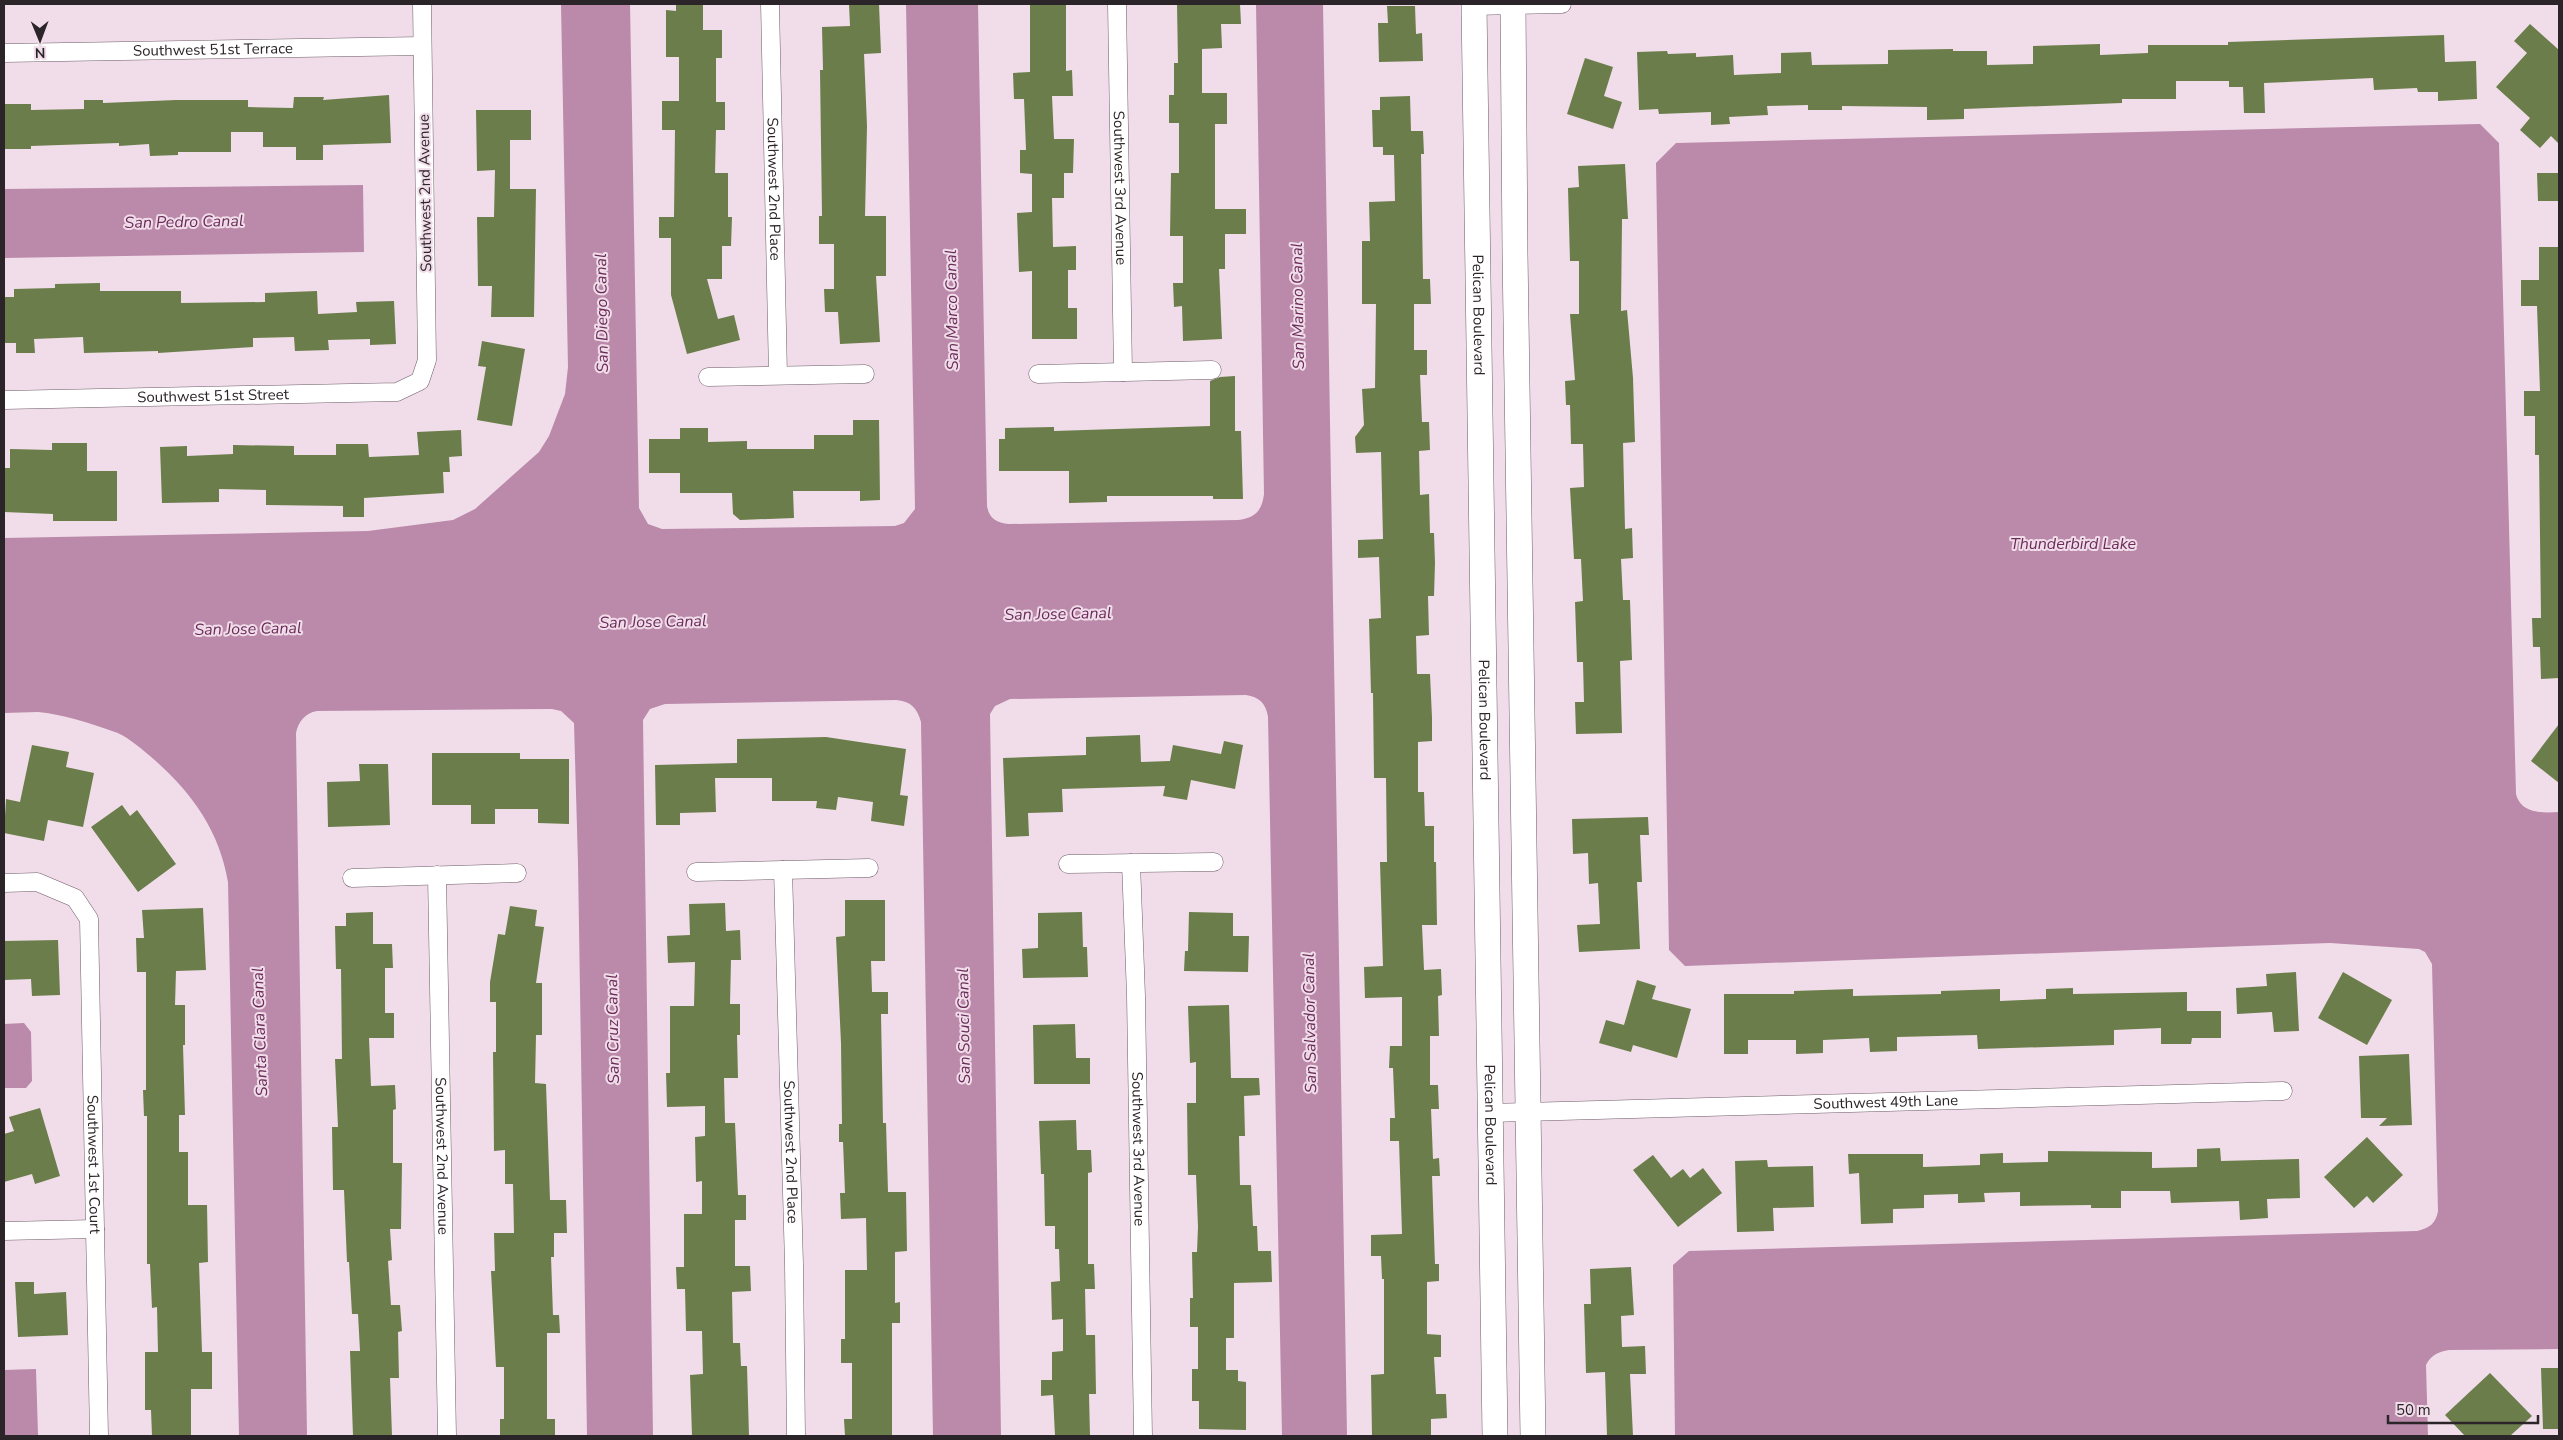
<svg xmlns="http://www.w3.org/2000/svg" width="2563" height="1440" viewBox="0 0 2563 1440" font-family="'Nunito Sans',sans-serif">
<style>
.water{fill:#bb89aa}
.building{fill:#6b7d4a}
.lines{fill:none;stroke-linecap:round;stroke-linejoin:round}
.street-casing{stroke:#6d5d67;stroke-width:19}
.secondary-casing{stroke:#6d5d67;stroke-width:26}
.street{stroke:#fff;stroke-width:18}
.secondary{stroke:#fff;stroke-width:25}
.labels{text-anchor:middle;stroke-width:4;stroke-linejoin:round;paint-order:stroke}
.street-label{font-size:15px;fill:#2b2428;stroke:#f0dde9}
.water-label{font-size:16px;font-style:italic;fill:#6a2b58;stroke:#f0dde9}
</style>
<rect width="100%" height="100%" fill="#f0dde9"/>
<g class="water">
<path d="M561,4h69l9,504 9,16 14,5 233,-3 9,-3 11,-14 -9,-505h72l9,502c2,12 9,17 22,18l229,-4c17,-2 24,-9 26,-26l-8,-490h67l24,1432h-65l-14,-719c-2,-14 -9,-20 -22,-22l-236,4 -15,7 -5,8 11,722h-68l-12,-714c-4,-14 -10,-21 -25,-22l-231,4 -15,5 -7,11 10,716h-66l-9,-573 -4,-140 -13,-12 -9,-2 -235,2c-12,2 -19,11 -21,22l11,703h-68l-11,-554c-9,-53 -38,-92 -78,-126 -11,-9 -24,-21 -38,-25 -22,-8 -51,-17 -74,-19 -11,0 -23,1 -34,1v-175l364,-7 85,-11 22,-11 64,-57 10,-16 16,-42 3,-27z"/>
<path d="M2480,124l19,19 17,651c5,20 27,19 43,18v537l-110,1c-11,2 -18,5 -23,15l2,71h-753l-2,-171 16,-14 728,-20c13,-3 19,-8 21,-20l-6,-247 -7,-12 -6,-3 -89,-6 -645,23 -16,-16 -13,-787 20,-20z"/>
<polygon points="363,185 364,252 4,258 4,189"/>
<polygon points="24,1023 31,1032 32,1081 26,1088 4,1088 4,1024"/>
<polygon points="36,1369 38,1435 4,1435 4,1370"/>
</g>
<g class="building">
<polygon points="676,4 703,4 703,30 722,30 722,58 716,58 716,102 725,102 725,130 716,130 715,173 728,173 728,217 732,217 731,246 722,246 722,279 707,279 718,319 734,315 740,340 687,354 671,295 671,238 659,238 659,217 674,217 675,130 662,130 662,101 679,101 679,57 666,57 666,10 676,11"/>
<polygon points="849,4 879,4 881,53 864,54 867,126 865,216 886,216 886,276 876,276 880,342 840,344 838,312 825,312 824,289 834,289 834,244 819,244 819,216 822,216 820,70 823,70 822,27 850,26"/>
<polygon points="1030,4 1066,4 1066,71 1072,70 1073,96 1052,96 1054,139 1074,139 1073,173 1064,173 1064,198 1052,198 1053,247 1076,246 1076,270 1068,270 1068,308 1077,308 1077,339 1032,339 1032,271 1019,272 1017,213 1032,212 1032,174 1020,173 1020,150 1026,150 1024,99 1014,99 1013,73 1030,72"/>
<polygon points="1177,4 1240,4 1241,24 1221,24 1222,48 1202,49 1202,93 1227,93 1227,124 1215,124 1215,209 1246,209 1246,234 1225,234 1225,269 1219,269 1222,339 1183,341 1182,306 1174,307 1173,283 1183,283 1183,236 1170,236 1171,173 1179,173 1179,123 1169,123 1169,95 1174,95 1174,63 1178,63"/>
<polygon points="1387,6 1415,6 1416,34 1422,33 1423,61 1379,62 1378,23 1388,23"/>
<polygon points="2530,24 2559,50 2559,144 2551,136 2540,148 2520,130 2530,118 2496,87 2527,53 2514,41"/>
<polygon points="2444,35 2445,62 2476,61 2477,99 2438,101 2438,92 2418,92 2417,88 2374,90 2373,78 2264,83 2265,113 2244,113 2243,87 2229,87 2229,81 2176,81 2176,99 2122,99 2122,103 1964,109 1964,119 1927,120 1927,107 1842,106 1842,110 1808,110 1808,105 1767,106 1768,115 1729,117 1730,124 1711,125 1711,112 1659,114 1658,109 1639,110 1637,52 1667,51 1668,54 1696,53 1696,57 1733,55 1734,75 1781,73 1781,53 1811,52 1812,65 1888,64 1888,50 1953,49 1953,51 1987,51 1987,65 2033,64 2033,46 2100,44 2100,55 2148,53 2148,45 2228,45 2228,42"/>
<polygon points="1585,58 1613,67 1604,96 1622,102 1613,129 1567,114"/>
<polygon points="389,95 391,143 323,145 323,160 296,160 296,147 263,147 263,132 231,132 231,152 178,152 178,155 150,156 149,144 119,146 119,143 31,146 31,149 4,149 4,104 31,104 31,110 84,109 84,100 103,100 103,103 176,100 248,100 248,107 293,108 294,97 324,97 323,100"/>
<polygon points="1410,96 1411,131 1423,131 1424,154 1421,154 1423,279 1430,279 1431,304 1414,304 1414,350 1427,350 1427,375 1420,375 1422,422 1429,422 1430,450 1419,451 1420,495 1429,494 1430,533 1434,533 1435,563 1434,596 1428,596 1429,635 1416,636 1417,674 1430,674 1432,718 1432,741 1418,742 1418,792 1424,792 1425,826 1434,826 1434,862 1436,862 1437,925 1422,925 1424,970 1441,969 1442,995 1438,996 1439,1036 1430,1036 1430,1085 1438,1085 1439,1109 1431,1109 1433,1159 1439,1158 1440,1176 1432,1176 1435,1264 1439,1264 1439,1281 1427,1282 1427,1334 1441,1335 1441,1357 1434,1357 1436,1394 1446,1394 1447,1418 1431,1419 1431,1436 1372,1436 1371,1375 1384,1374 1384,1279 1382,1279 1381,1256 1371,1256 1371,1235 1402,1234 1399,1141 1390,1141 1390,1118 1395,1118 1393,1068 1389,1068 1390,1046 1402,1046 1402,997 1365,998 1364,967 1383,966 1380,862 1387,862 1386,778 1374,778 1373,693 1371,693 1369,619 1381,618 1379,557 1358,558 1358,540 1383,539 1381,452 1356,453 1355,437 1364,425 1362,389 1375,388 1376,304 1362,304 1362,241 1370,241 1369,202 1395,201 1394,155 1383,155 1383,147 1373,147 1372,110 1380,110 1380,97"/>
<polygon points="476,110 531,110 531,140 510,140 510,189 536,189 534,317 491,317 492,286 478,286 477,217 494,217 495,170 477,171"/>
<polygon points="1625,164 1628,219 1622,219 1621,311 1627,310 1633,378 1635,442 1623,443 1625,529 1632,528 1633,558 1621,559 1623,600 1630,600 1632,660 1620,661 1622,733 1576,734 1575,702 1584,702 1583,662 1577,662 1575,602 1583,601 1581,559 1574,559 1570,488 1584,487 1583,444 1571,444 1570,405 1566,405 1565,381 1575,380 1570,314 1579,314 1579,261 1570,261 1568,188 1579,187 1578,166"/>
<polygon points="2537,173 2559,173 2559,201 2538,201"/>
<polygon points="2539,247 2559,247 2559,678 2541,679 2540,647 2533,647 2532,618 2541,618 2539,455 2535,455 2535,416 2524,416 2524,391 2540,391 2537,306 2521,306 2521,280 2539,280"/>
<polygon points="100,283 100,291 181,291 181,303 265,302 265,293 317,291 318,314 357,312 356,302 394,301 396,344 370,345 370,339 328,340 329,350 295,351 294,337 253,338 253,347 158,353 158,351 84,353 83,337 34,339 35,353 16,353 16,343 4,343 4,297 14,297 14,289 55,288 55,284"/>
<polygon points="482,341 525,349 512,426 477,420 486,367 478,366"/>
<polygon points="1235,376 1235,431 1241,431 1243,499 1213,499 1213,496 1107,496 1107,502 1069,503 1069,471 999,471 999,439 1005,439 1005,428 1054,427 1054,431 1210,426 1210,381 1220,377"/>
<polygon points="853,420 879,420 880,500 860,501 860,491 793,491 794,518 740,520 733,514 732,493 680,493 680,473 649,473 649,439 680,439 680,428 708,428 708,442 747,441 747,449 814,449 814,435 853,435"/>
<polygon points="461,430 462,456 449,457 450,472 443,472 444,493 364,498 364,517 343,517 343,506 266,505 266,490 219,489 219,502 162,503 160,447 187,446 187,456 233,454 233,445 294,446 294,455 336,455 336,444 368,444 369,457 419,455 417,432"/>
<polygon points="52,443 87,443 87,471 117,471 117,521 53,521 53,514 4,512 4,468 10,468 10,449 52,450"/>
<polygon points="2559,724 2559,783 2531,761"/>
<polygon points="1140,735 1141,762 1170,761 1173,745 1221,754 1224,741 1243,745 1235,789 1191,780 1187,800 1163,796 1165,786 1062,789 1063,812 1028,813 1029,836 1006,837 1003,758 1086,755 1086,737"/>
<polygon points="826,737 906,749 900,795 908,796 904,826 871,821 873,802 838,797 836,810 816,808 817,801 772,801 772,778 715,778 716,812 680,813 680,825 656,825 655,765 737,763 737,739"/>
<polygon points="32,745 69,752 66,767 94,773 83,827 48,820 44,841 4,833 6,799 20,802"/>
<polygon points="432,753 520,753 520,759 569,759 569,824 538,823 538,809 495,809 495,824 471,824 471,805 432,805"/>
<polygon points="359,764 388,764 390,825 328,827 327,782 360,781"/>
<polygon points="122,805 130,816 137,810 176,864 138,892 91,827"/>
<polygon points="1648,817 1649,835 1640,835 1642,882 1637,882 1640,949 1579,952 1577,925 1600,924 1598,883 1589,884 1588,853 1573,854 1572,819"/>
<polygon points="845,900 885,900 885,961 871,961 872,992 888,992 888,1014 881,1014 883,1123 886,1123 888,1192 906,1192 907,1251 895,1252 895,1303 900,1302 900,1323 892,1323 892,1436 845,1436 844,1419 852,1419 852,1363 841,1363 841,1339 845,1339 845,1270 867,1270 866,1218 841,1219 840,1193 845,1193 843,1142 839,1142 839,1124 842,1124 841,1043 836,937 845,936"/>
<polygon points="725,903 726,931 740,930 741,960 731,960 730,1004 740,1004 740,1035 737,1035 738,1078 724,1078 725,1123 735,1123 738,1195 746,1195 746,1220 735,1220 735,1266 750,1266 751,1291 732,1292 733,1343 740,1343 741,1366 747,1366 749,1436 692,1436 690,1375 703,1374 702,1331 686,1331 685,1289 677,1289 676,1267 684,1267 684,1214 702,1214 702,1181 696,1182 695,1137 705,1136 705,1106 667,1107 666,1073 670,1073 670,1006 694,1006 695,962 668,963 667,936 690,935 689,904"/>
<polygon points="510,906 537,910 535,926 544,927 536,983 542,983 542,1035 536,1035 535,1083 546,1084 550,1200 566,1200 567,1233 554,1233 554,1257 551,1257 553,1315 559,1315 560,1333 547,1333 547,1419 555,1419 555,1436 500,1436 500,1419 504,1419 504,1367 496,1367 491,1271 495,1271 494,1233 514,1233 513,1184 505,1184 505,1150 494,1151 493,1052 496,1052 496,1002 490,1002 490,982 498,934 505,935"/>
<polygon points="203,908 206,970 176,971 175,1005 185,1005 185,1045 183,1045 185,1115 179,1115 179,1152 188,1152 188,1205 207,1205 208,1262 199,1263 202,1352 212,1352 212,1389 191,1389 191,1436 152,1436 151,1410 145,1410 145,1352 158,1352 157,1307 152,1308 150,1264 147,1264 147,1116 144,1116 143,1090 146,1090 146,972 137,972 136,938 144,938 142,910"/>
<polygon points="373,912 373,944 392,944 393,968 385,968 385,1013 394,1013 394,1038 369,1038 371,1086 395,1085 396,1109 393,1110 393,1163 402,1163 401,1229 390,1229 392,1260 388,1261 391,1305 400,1305 402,1331 398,1332 399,1378 390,1378 392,1436 353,1436 350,1351 360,1351 358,1314 352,1314 349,1262 347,1262 344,1190 333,1190 332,1127 338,1127 335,1059 342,1059 341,969 336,969 335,926 346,926 346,913"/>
<polygon points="1082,912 1083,947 1087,947 1088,977 1023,978 1022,949 1038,948 1038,913"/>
<polygon points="1189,912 1233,913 1233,936 1249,936 1248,972 1184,971 1185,951 1188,951"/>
<polygon points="58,940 60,995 32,996 31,979 5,980 4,941"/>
<polygon points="2296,972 2299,1031 2274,1032 2272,1012 2237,1014 2236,988 2267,986 2266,974"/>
<polygon points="2343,972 2392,1000 2367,1045 2318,1018"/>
<polygon points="1637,980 1656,986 1652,999 1691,1009 1677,1058 1633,1045 1631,1052 1599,1043 1606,1020 1624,1025"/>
<polygon points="2073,988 2073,994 2187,992 2187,1011 2221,1011 2221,1038 2192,1038 2191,1044 2161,1044 2161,1028 2114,1030 2114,1045 1978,1049 1977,1035 1897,1037 1897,1051 1870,1052 1869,1038 1823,1040 1823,1053 1796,1054 1796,1040 1748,1040 1748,1054 1724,1054 1724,994 1794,994 1794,991 1853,989 1853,996 1941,994 1941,991 2000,989 2000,1001 2046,999 2046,989"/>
<polygon points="1229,1005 1231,1078 1259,1078 1260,1095 1244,1096 1245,1136 1239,1136 1240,1185 1251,1185 1253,1226 1257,1226 1258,1251 1271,1251 1272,1282 1234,1283 1234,1338 1226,1338 1226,1370 1238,1370 1238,1381 1246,1382 1246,1430 1199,1429 1199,1401 1192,1401 1192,1369 1198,1369 1198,1327 1190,1327 1190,1298 1193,1298 1192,1252 1197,1252 1198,1227 1196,1175 1188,1175 1187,1103 1196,1103 1196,1062 1190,1063 1188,1006"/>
<polygon points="1075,1024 1076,1058 1090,1058 1090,1084 1034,1084 1033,1025"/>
<polygon points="2409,1054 2412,1125 2379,1126 2387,1118 2361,1118 2359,1056"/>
<polygon points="40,1108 60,1176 35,1184 32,1174 4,1182 4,1134 14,1131 9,1117"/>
<polygon points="1076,1120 1077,1150 1091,1150 1092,1172 1088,1173 1088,1264 1094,1264 1095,1289 1085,1289 1086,1335 1095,1335 1096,1394 1089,1394 1090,1436 1055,1436 1053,1395 1041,1396 1041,1380 1052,1380 1052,1352 1063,1351 1063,1319 1052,1320 1051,1282 1060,1281 1059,1249 1055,1249 1055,1226 1045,1226 1044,1174 1041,1174 1039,1121"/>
<polygon points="2367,1137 2403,1175 2373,1203 2367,1196 2354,1208 2324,1177"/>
<polygon points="2220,1148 2221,1161 2299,1159 2300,1198 2267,1199 2268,1218 2240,1220 2239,1201 2171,1203 2170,1191 2121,1191 2121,1208 2091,1208 2091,1205 2020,1206 2020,1192 1984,1193 1985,1202 1958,1203 1958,1194 1924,1195 1924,1208 1893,1209 1893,1223 1861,1224 1859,1173 1849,1174 1848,1154 1923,1154 1923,1167 1980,1165 1980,1154 2003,1153 2003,1163 2048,1162 2048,1151 2152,1152 2152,1168 2197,1167 2197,1149"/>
<polygon points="1653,1155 1671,1178 1683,1169 1690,1178 1703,1168 1722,1193 1678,1227 1633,1170"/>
<polygon points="1767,1160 1768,1167 1813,1166 1814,1207 1773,1208 1774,1231 1737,1232 1735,1161"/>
<polygon points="1631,1267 1634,1315 1621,1316 1622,1347 1645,1346 1646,1374 1630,1374 1633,1436 1607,1436 1605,1372 1586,1373 1584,1304 1591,1304 1590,1269"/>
<polygon points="15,1282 34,1282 34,1294 66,1292 68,1335 18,1337"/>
<polygon points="2541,1368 2559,1368 2559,1429 2543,1429"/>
<polygon points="2490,1373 2532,1416 2510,1436 2465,1436 2445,1415"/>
</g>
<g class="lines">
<defs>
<g id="street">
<path id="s1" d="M770,4l8,371"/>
<path id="s2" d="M1117,4l6,368"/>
<polyline points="1474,6 1562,4"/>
<path id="s3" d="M4,53l418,-7"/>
<polyline points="1038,374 1212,370"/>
<polyline points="708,377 865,374"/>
<path id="s4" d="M4,400l393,-8 23,-11 7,-21 -5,-356"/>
<path id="s5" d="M1131,863l5,133 7,440"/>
<polyline points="1068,864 1214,862"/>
<path id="s6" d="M783,870l11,394 2,172"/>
<polyline points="696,872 869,868"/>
<path id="s7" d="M437,875l10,561"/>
<polyline points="352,878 517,873"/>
<path id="s8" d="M4,883l33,-1 38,16 14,21 10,517"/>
<path id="s9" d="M1490,1113l793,-22"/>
<polyline points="4,1231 95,1229"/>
</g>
<g id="secondary">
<path id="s10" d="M1474,4l21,1432"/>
<polyline points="1513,4 1515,253 1533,1436"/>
</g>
</defs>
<use href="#street" class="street-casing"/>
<use href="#secondary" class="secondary-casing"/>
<use href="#street" class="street"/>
<use href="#secondary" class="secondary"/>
</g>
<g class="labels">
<g class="street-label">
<text dy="5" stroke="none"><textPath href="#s3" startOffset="209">Southwest 51st Terrace</textPath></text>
<text dy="5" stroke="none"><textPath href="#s2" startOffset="184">Southwest 3rd Avenue</textPath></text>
<text dy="5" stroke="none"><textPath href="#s1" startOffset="185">Southwest 2nd Place</textPath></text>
<text transform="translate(425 193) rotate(-91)" y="5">Southwest 2nd Avenue</text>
<text dy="5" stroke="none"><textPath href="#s10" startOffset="311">Pelican Boulevard</textPath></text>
<text dy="5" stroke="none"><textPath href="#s4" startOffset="209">Southwest 51st Street</textPath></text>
<text dy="5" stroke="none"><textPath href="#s10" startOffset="716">Pelican Boulevard</textPath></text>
<text dy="5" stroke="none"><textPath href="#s9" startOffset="396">Southwest 49th Lane</textPath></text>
<text dy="5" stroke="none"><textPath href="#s10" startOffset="1121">Pelican Boulevard</textPath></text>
<text dy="5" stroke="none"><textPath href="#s5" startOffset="286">Southwest 3rd Avenue</textPath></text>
<text dy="5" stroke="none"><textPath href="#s6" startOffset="282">Southwest 2nd Place</textPath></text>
<text dy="5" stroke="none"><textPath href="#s7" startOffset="281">Southwest 2nd Avenue</textPath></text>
<text dy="5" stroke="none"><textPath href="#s8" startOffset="345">Southwest 1st Court</textPath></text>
</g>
<g class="water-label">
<text transform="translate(184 221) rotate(-1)" y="6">San Pedro Canal</text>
<text transform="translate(1297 306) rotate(-91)" y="6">San Marino Canal</text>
<text transform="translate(951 310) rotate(-91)" y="6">San Marco Canal</text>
<text transform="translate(601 313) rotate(-91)" y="6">San Diego Canal</text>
<text x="2073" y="549">Thunderbird Lake</text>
<text transform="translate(1058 613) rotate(-1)" y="6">San Jose Canal</text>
<text transform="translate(653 621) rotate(-1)" y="6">San Jose Canal</text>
<text transform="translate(248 628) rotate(-1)" y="6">San Jose Canal</text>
<text transform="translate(1309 1023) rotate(-91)" y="6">San Salvador Canal</text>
<text transform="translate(963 1026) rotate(-91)" y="6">San Souci Canal</text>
<text transform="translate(612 1029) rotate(-91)" y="6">San Cruz Canal</text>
<text transform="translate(259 1032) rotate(-92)" y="6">Santa Clara Canal</text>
</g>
</g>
<rect width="2563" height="1440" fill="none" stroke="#2b2428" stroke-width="10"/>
<g transform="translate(40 40) rotate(179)" stroke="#f0dde9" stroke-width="4" paint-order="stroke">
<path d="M0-4L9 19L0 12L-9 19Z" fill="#2b2428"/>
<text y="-8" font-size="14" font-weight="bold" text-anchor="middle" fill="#2b2428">N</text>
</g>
<path d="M2388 1415v8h150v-8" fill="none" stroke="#2b2428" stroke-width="2.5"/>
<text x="2396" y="1415" font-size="15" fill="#2b2428" stroke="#f0dde9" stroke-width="4" paint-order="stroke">50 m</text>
</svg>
